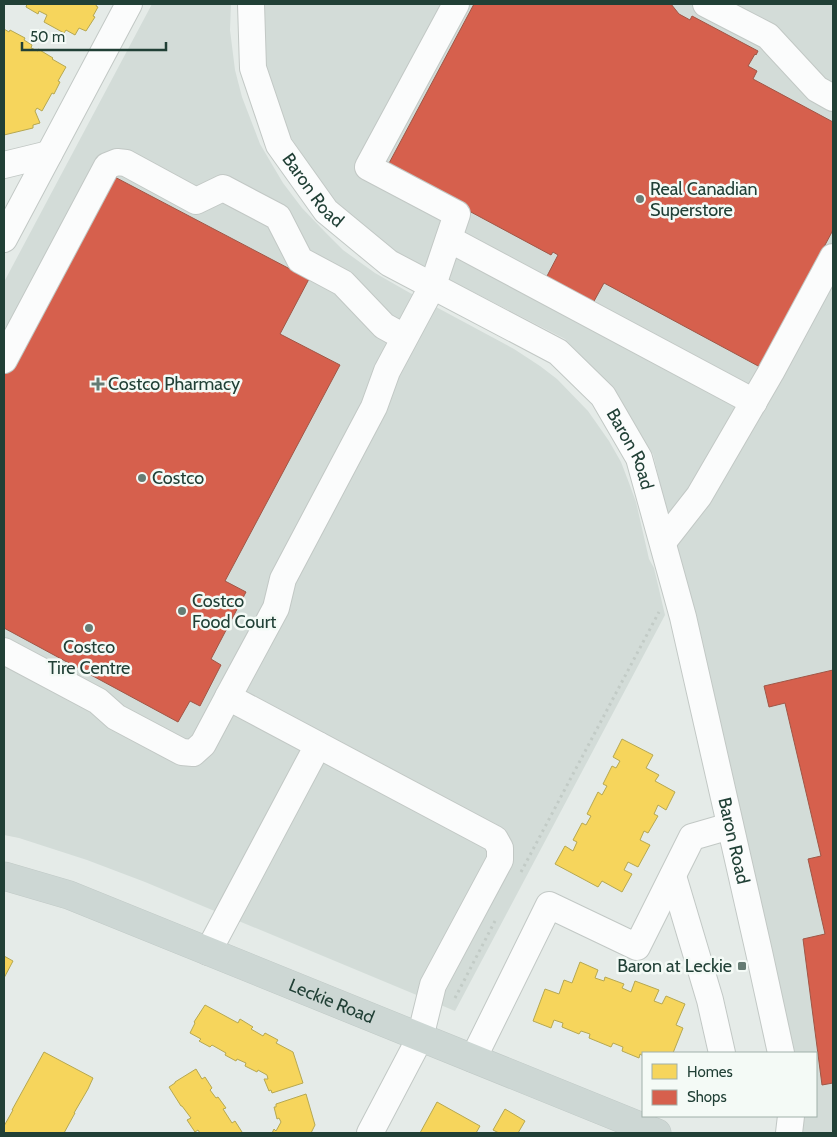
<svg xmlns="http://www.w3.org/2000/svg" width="837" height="1137" viewBox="0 0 837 1137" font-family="Cabin,sans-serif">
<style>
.built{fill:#d3dcd8}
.homes{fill:#f6d55c;stroke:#b6a851}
.shops{fill:#d6604d;stroke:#a05646}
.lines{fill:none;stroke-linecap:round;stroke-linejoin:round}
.minor-casing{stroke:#c2c8c5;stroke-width:28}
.major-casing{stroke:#c1cac7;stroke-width:29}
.path{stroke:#c2cbc6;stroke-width:3;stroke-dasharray:2.5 4;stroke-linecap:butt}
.minor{stroke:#fbfcfc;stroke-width:26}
.major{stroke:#cdd7d4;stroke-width:28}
.poi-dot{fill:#667c74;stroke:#f4faf6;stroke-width:2}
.labels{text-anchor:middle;stroke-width:5;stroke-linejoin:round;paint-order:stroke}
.street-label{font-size:18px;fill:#214036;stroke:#f4faf6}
.poi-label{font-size:18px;fill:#214036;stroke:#f4faf6;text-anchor:start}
</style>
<rect width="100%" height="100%" fill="#e5ebe8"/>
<g class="built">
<polygon points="152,4 231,4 230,30 235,70 242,97 260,144 283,183 302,208 326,233 343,250 375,273 410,293 514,349 540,366 557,379 588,411 609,441 621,462 629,483 636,502 649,559 654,568 665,615 455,1011 145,882 87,860 19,838 4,835 4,282"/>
<polygon points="260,4 833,4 833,1133 801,1133 802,1116 816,1116 816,1053 795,1053 653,454 614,395 565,339 395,252 335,202 289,135 261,64"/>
</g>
<g class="homes">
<polygon points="27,4 97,4 96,6 98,7 93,16 95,17 86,31 79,28 75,35 66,30 64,33 44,22 47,15 39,11 38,14 26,7"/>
<polygon points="4,29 9,32 10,30 25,38 24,40 32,45 31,48 38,51 38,49 53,58 52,59 66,67 58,81 60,82 54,94 52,93 42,111 37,108 35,111 40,123 33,125 33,128 4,135"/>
<polygon points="622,739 653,755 646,768 659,775 655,781 675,792 666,810 658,805 654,814 658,816 648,833 644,831 640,840 650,845 638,867 628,862 624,870 632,874 622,892 602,881 598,887 555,864 565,846 573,851 577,842 573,840 582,823 586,825 591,816 587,814 598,792 602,795 607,786 603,784 612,766 616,768 620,761 613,757"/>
<polygon points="4,956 13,961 4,978"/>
<polygon points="580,962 598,970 595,978 604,981 605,977 624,984 622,988 631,992 635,981 659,990 654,1001 662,1004 666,996 685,1004 676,1025 683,1028 673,1053 643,1053 643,1056 640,1054 639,1058 622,1051 623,1047 613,1043 611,1047 589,1038 590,1034 581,1031 579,1034 562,1027 563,1023 554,1020 551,1028 533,1021 545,989 559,994 564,980 572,983"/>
<polygon points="205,1005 238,1023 240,1019 253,1027 251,1029 263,1036 265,1033 278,1040 276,1043 293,1052 303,1083 272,1093 271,1090 269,1091 264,1079 268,1079 267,1075 258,1070 257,1072 245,1066 246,1063 237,1059 236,1061 225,1055 226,1053 212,1045 210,1047 199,1041 201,1039 190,1033 195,1023 194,1022"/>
<polygon points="44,1052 93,1078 88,1089 74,1113 75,1113 64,1133 4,1133 4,1126 13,1110 12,1110"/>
<polygon points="196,1069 202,1079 205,1077 212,1088 210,1090 216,1098 218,1097 226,1108 223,1109 232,1123 235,1121 242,1132 239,1133 200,1133 198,1130 195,1132 187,1120 191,1118 182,1106 181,1106 169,1087 175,1083 175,1082"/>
<polygon points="306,1094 315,1125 311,1133 272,1133 274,1129 276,1131 281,1122 279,1118 277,1119 274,1107 276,1107 276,1104"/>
<polygon points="437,1102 480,1126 476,1133 420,1133"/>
<polygon points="505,1109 525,1121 518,1133 499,1133 493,1130"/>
</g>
<g class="shops">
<polygon points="474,4 671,4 679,14 690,20 692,16 758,51 756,55 755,54 748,66 757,71 753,79 833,122 833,230 760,367 604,283 593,303 546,278 558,255 553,252 551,255 387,167"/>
<polygon points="109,174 309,279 280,334 340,365 225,581 246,592 211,659 221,665 200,706 190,701 178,722 4,628 4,375"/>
<polygon points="833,670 833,1083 822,1085 803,939 825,934 808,859 821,856 785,703 769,707 764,686"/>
</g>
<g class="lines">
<defs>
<g id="minor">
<path id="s1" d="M251,4l2,64 26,77 47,66 63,52 169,89 45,44 36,62 44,159 76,335 22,101"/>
<polyline points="706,4 768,36 817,89 833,98"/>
<polyline points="4,165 49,154"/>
<polyline points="4,239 129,4"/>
<polyline points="449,239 754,402"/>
<polyline points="4,360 107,166 117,162 126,163 196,201 223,188 278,217 300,260 343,283 384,326 404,337"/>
<polyline points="663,542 699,496 771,372 833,257"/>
<polyline points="4,651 98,701 116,717 182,752 193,753 203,744 228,697"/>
<polyline points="673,876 710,1000 722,1053"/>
<polyline points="208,952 318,745"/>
<polyline points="473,1059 549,905 637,947 692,837 730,826"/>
<polyline points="370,1133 420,1038 433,985 500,860 500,848 495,839 228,697 276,608 283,579 374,407 387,371 433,285 457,214 368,167 456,4"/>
<polyline points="789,1133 791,1116"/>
</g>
<g id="major">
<path id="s2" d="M4,876l65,19 588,238"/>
</g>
</defs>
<use href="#minor" class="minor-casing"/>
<use href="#major" class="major-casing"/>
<g class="path">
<polyline points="521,872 659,612"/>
<polyline points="455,998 495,921"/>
</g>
<use href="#minor" class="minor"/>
<use href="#major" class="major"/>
</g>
<g class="poi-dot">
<circle cx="640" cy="199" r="5"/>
<path d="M95.5 376.5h5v5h5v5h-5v5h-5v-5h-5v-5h5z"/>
<circle cx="142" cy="478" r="5"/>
<circle cx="182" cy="611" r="5"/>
<circle cx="89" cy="628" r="5"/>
<rect x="737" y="961" width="10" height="10" rx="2.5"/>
</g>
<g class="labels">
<g class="street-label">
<text dy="6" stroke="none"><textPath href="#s1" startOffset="202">Baron Road</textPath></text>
<text dy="6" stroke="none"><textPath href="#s1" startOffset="622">Baron Road</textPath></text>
<text dy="6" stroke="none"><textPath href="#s1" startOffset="1028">Baron Road</textPath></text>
<text dy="6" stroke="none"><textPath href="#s2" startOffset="351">Leckie Road</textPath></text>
</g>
<g class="poi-label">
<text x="650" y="195">Real Canadian<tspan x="650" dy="21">Superstore</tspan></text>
<text x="108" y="390">Costco Pharmacy</text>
<text x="152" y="484">Costco</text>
<text x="192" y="607">Costco<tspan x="192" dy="21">Food Court</tspan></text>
<text x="89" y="653" text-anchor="middle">Costco<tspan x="89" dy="21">Tire Centre</tspan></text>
<text x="732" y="972" text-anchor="end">Baron at Leckie</text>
</g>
</g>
<rect width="837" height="1137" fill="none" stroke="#214036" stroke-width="10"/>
<rect x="642" y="1052" width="175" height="65" fill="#f4faf6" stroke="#a0b0a9"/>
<rect x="652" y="1064" width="25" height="15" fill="#f6d55c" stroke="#a0b0a9"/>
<text x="687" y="1077" font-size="15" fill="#214036">Homes</text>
<rect x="652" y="1090" width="25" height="15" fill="#d6604d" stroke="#a0b0a9"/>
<text x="687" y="1102" font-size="15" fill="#214036">Shops</text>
<path d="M22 42v8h144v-8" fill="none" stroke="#214036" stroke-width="2.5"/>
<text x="30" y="42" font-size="15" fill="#214036" stroke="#f4faf6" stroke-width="4" paint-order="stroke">50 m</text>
</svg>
